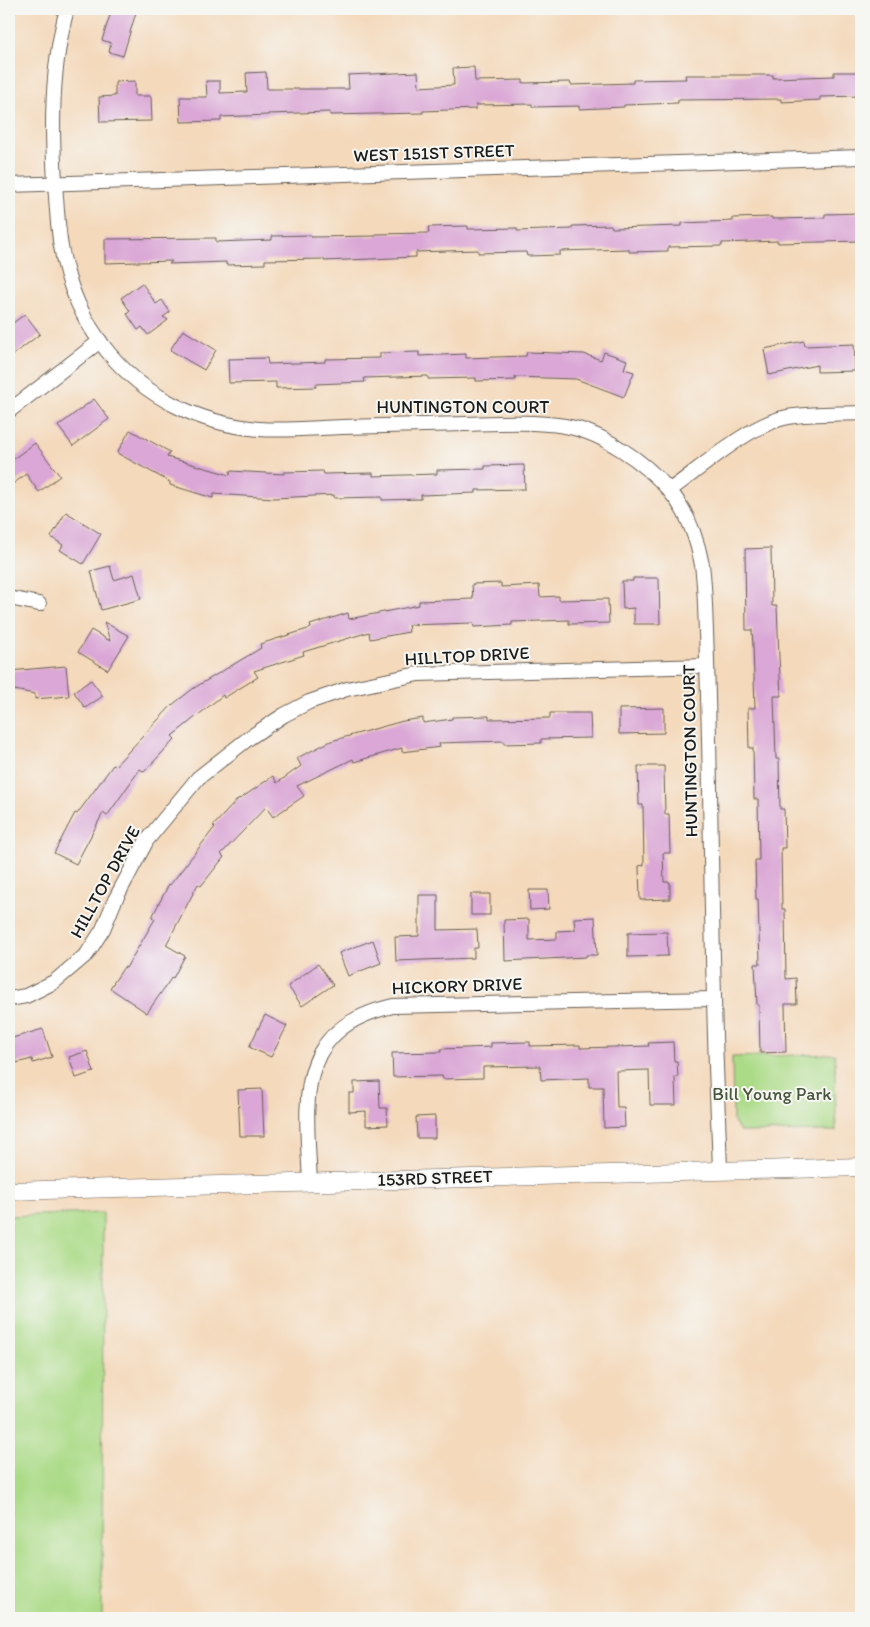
<svg xmlns="http://www.w3.org/2000/svg" width="870" height="1627" viewBox="0 0 870 1627" font-family="Itim,sans-serif">
<style>
.green{fill:#acdb88;stroke:#647c52}
.building{fill:#daa7d6}
.lines{fill:none;stroke-linecap:round;stroke-linejoin:round}
.minor-casing{stroke:#685e54;stroke-width:16}
.tertiary-casing{stroke:#685e54;stroke-width:19}
.minor{stroke:#fff;stroke-width:14}
.tertiary{stroke:#fff;stroke-width:18}
.labels{text-anchor:middle;stroke-width:4;stroke-linejoin:round;paint-order:stroke}
.street-label{font-size:18px;fill:#1c1c1c;stroke:#f6f6f2}
.park-label{font-size:18px;fill:#47553c;stroke:#f6f6f2}
</style>
<rect width="100%" height="100%" fill="#f6f6f2"/>
<filter id="ink" filterUnits="userSpaceOnUse"><feTurbulence type="fractalNoise" baseFrequency=".02" numOctaves="2"/><feDisplacementMap in="SourceGraphic" scale="10" xChannelSelector="R" yChannelSelector="G"/><feConvolveMatrix kernelMatrix="1 2 1 2 8 2 1 2 1" color-interpolation-filters="sRGB"/></filter>
<filter id="wash" filterUnits="userSpaceOnUse"><feTurbulence type="fractalNoise" baseFrequency=".0096" numOctaves="4" result="noise"/><feDisplacementMap in="SourceGraphic" scale="20" xChannelSelector="R" yChannelSelector="G"/><feGaussianBlur stdDeviation="1.12" result="paint"/><feColorMatrix in="noise" values="0 0 0 0 0 0 0 0 0 0 0 0 0 0 0 0 0 1.4 0 .05"/><feComposite in="paint" operator="in"/></filter>
<g filter="url(#wash)">
<rect width="100%" height="100%" fill="#f4d9bb"/>
<g class="green">
<polygon points="835,1054 836,1131 740,1132 733,1120 732,1057"/>
<polygon points="103,1213 102,1618 9,1618 9,1216"/>
</g>
<g id="blocks">
<g class="building">
<polygon points="112,9 137,9 123,56 109,52 111,43 102,40"/>
<polygon points="474,67 475,81 523,80 523,83 570,82 571,85 633,83 633,80 686,79 685,75 773,75 773,78 834,76 834,72 861,72 861,96 820,97 820,100 781,102 781,99 678,100 678,103 624,105 624,107 579,109 579,106 532,107 532,104 476,105 476,109 423,111 423,113 330,115 330,112 268,114 268,115 221,117 221,121 181,122 180,97 207,97 206,81 220,81 220,93 247,92 246,73 266,72 267,89 349,89 348,75 418,72 419,87 454,85 453,68"/>
<polygon points="135,81 135,96 151,96 152,121 100,122 99,97 115,96 115,82"/>
<polygon points="861,213 861,241 778,243 778,241 722,243 722,246 668,247 668,251 629,252 629,249 560,251 560,255 527,256 526,252 478,253 478,250 416,252 416,257 324,261 324,259 265,260 265,264 226,265 226,262 169,264 172,261 105,263 105,239 216,238 216,242 272,240 272,236 311,235 311,237 376,236 376,234 429,233 428,227 468,226 468,229 517,228 517,231 572,229 572,226 611,225 612,228 682,226 682,223 733,221 733,218 772,217 772,219 825,218 825,214"/>
<polygon points="142,283 156,304 162,300 170,312 163,317 168,320 148,335 142,327 138,330 127,314 130,311 121,298"/>
<polygon points="25,314 40,334 9,358 9,326"/>
<polygon points="183,330 216,350 204,370 170,350"/>
<polygon points="804,341 805,346 854,344 855,371 817,372 817,365 769,375 764,349"/>
<polygon points="419,352 419,356 466,354 466,358 526,356 527,352 584,354 601,360 604,352 627,360 624,369 634,372 624,397 576,379 515,377 516,380 476,381 476,378 428,379 428,376 364,378 365,382 316,384 316,387 276,388 276,382 229,383 228,359 267,358 268,364 325,362 325,359 380,358 380,353"/>
<polygon points="94,399 109,419 73,446 58,426"/>
<polygon points="130,430 170,452 167,457 230,475 230,471 284,474 284,472 323,471 324,474 373,473 373,476 437,474 437,470 485,469 485,466 524,465 525,489 476,490 476,493 421,495 421,499 382,500 382,497 334,498 334,495 274,498 214,494 213,498 170,485 170,482 117,453"/>
<polygon points="35,443 60,476 39,492 26,474 9,487 9,462"/>
<polygon points="66,512 101,534 83,564 60,550 63,545 51,537"/>
<polygon points="771,548 772,606 777,606 779,657 781,696 774,696 776,759 779,759 780,809 784,809 785,848 781,848 782,909 785,909 786,979 796,978 797,1004 785,1004 786,1052 760,1053 759,1005 757,1005 755,964 760,964 758,899 756,899 755,860 759,860 758,799 754,799 753,748 749,748 748,708 755,708 753,646 752,630 746,630 745,549"/>
<polygon points="110,566 114,580 134,574 141,599 101,610 91,571"/>
<polygon points="633,578 659,578 660,624 634,624 634,608 623,609 622,581 633,581"/>
<polygon points="501,583 501,587 539,585 540,597 559,596 559,600 608,599 609,623 569,624 569,620 512,622 512,625 474,627 473,623 408,625 409,632 370,639 369,632 303,652 304,655 254,671 258,677 224,698 223,695 172,736 175,739 144,772 140,769 107,816 103,813 76,864 54,853 75,813 77,814 113,765 115,766 172,705 194,688 261,648 260,644 311,628 310,625 348,613 349,619 419,605 419,601 473,599 472,584"/>
<polygon points="104,622 129,636 108,670 78,652 91,630 110,641"/>
<polygon points="66,666 69,696 35,699 35,694 9,689 9,671"/>
<polygon points="91,680 103,696 85,708 74,692"/>
<polygon points="664,708 664,733 619,734 619,709"/>
<polygon points="550,713 590,713 591,738 541,739 541,743 504,744 504,741 439,743 440,747 402,752 402,748 354,762 353,759 297,786 304,796 273,817 266,807 221,854 224,857 201,886 198,884 166,945 185,956 173,978 172,977 147,1013 110,988 124,967 126,968 155,919 152,917 169,884 170,885 215,827 213,826 239,798 240,799 273,776 277,783 301,766 297,758 331,741 403,721 423,718 423,723 452,719 452,717 489,716 489,719 550,718"/>
<polygon points="638,766 664,766 665,814 669,814 670,853 663,853 664,882 670,882 670,899 640,900 639,866 644,865 643,805 639,805"/>
<polygon points="529,890 548,890 549,909 530,910"/>
<rect x="471" y="894" width="19" height="21"/>
<polygon points="419,895 438,895 438,930 477,929 478,948 474,948 474,958 396,961 395,937 419,936"/>
<polygon points="595,917 597,955 586,955 586,957 505,961 504,920 529,919 529,940 557,939 557,931 575,930 574,918"/>
<polygon points="667,932 668,956 628,957 628,933"/>
<polygon points="373,940 381,963 348,976 339,953"/>
<polygon points="318,964 333,985 302,1006 288,986"/>
<polygon points="265,1015 287,1026 271,1057 249,1047"/>
<polygon points="43,1029 52,1057 33,1063 32,1059 16,1063 9,1039"/>
<polygon points="530,1042 530,1046 580,1045 580,1048 649,1046 648,1043 673,1042 674,1061 677,1061 678,1077 675,1077 676,1105 650,1105 649,1070 616,1071 617,1107 624,1107 625,1127 604,1128 603,1087 589,1087 589,1078 541,1080 540,1066 483,1067 483,1078 443,1079 442,1076 393,1077 392,1053 441,1052 441,1049 491,1047 491,1043"/>
<polygon points="87,1051 94,1072 76,1078 69,1057"/>
<polygon points="379,1081 380,1108 387,1108 388,1125 366,1126 366,1111 349,1112 349,1093 354,1093 354,1082"/>
<polygon points="262,1089 264,1136 240,1136 238,1090"/>
<polygon points="435,1116 435,1138 417,1138 416,1117"/>
</g>
</g>
</g>
<g filter="url(#ink)">
<use href="#blocks" fill-opacity="0" stroke="#685e54" stroke-width="1"/>
<g class="lines">
<defs>
<g id="minor">
<path d="M67,9c-19,69 -15,142 -9,214 4,48 19,91 50,129 37,45 92,72 151,77 27,2 55,-1 83,-2 41,-1 82,-2 124,-3 33,-1 66,-3 99,2 37,6 80,36 104,64 18,21 28,48 33,75 3,22 3,45 4,66 2,53 3,105 4,158 1,69 2,138 4,207 1,58 4,116 6,174"/>
<polyline points="9,185 861,157"/>
<polyline points="9,411 100,341"/>
<path d="M670,490c31,-22 81,-67 118,-73 24,-4 49,-3 73,-4"/>
<polyline points="9,598 39,604"/>
<polyline points="9,999 26,996 54,982 87,954 103,929 115,900 147,840 198,778 249,738 284,715 309,702 347,689 418,674 707,666"/>
<path d="M310,1182c-4,-82 -17,-153 83,-176l321,-7"/>
</g>
<polyline id="tertiary" points="9,1191 861,1167"/>
</defs>
<use href="#minor" class="minor-casing"/>
<use href="#tertiary" class="tertiary-casing"/>
<use href="#minor" class="minor"/>
<use href="#tertiary" class="tertiary"/>
</g>
</g>
<g class="labels">
<g class="street-label">
<text transform="translate(434 153) rotate(-2)" y="6">WEST 151ST STREET</text>
<text x="463" y="413">HUNTINGTON COURT</text>
<text transform="translate(467 656) rotate(-3)" y="6">HILLTOP DRIVE</text>
<text transform="translate(690 751) rotate(-91)" y="6">HUNTINGTON COURT</text>
<text transform="translate(105 882) rotate(-61)" y="6">HILLTOP DRIVE</text>
<text transform="translate(457 986) rotate(-2)" y="6">HICKORY DRIVE</text>
<text transform="translate(435 1178) rotate(-2)" y="6">153RD STREET</text>
</g>
<g class="park-label">
<text x="772" y="1100">Bill Young Park</text>
</g>
</g>
<rect width="870" height="1627" fill="none" stroke="#f6f6f2" stroke-width="30"/>
</svg>
